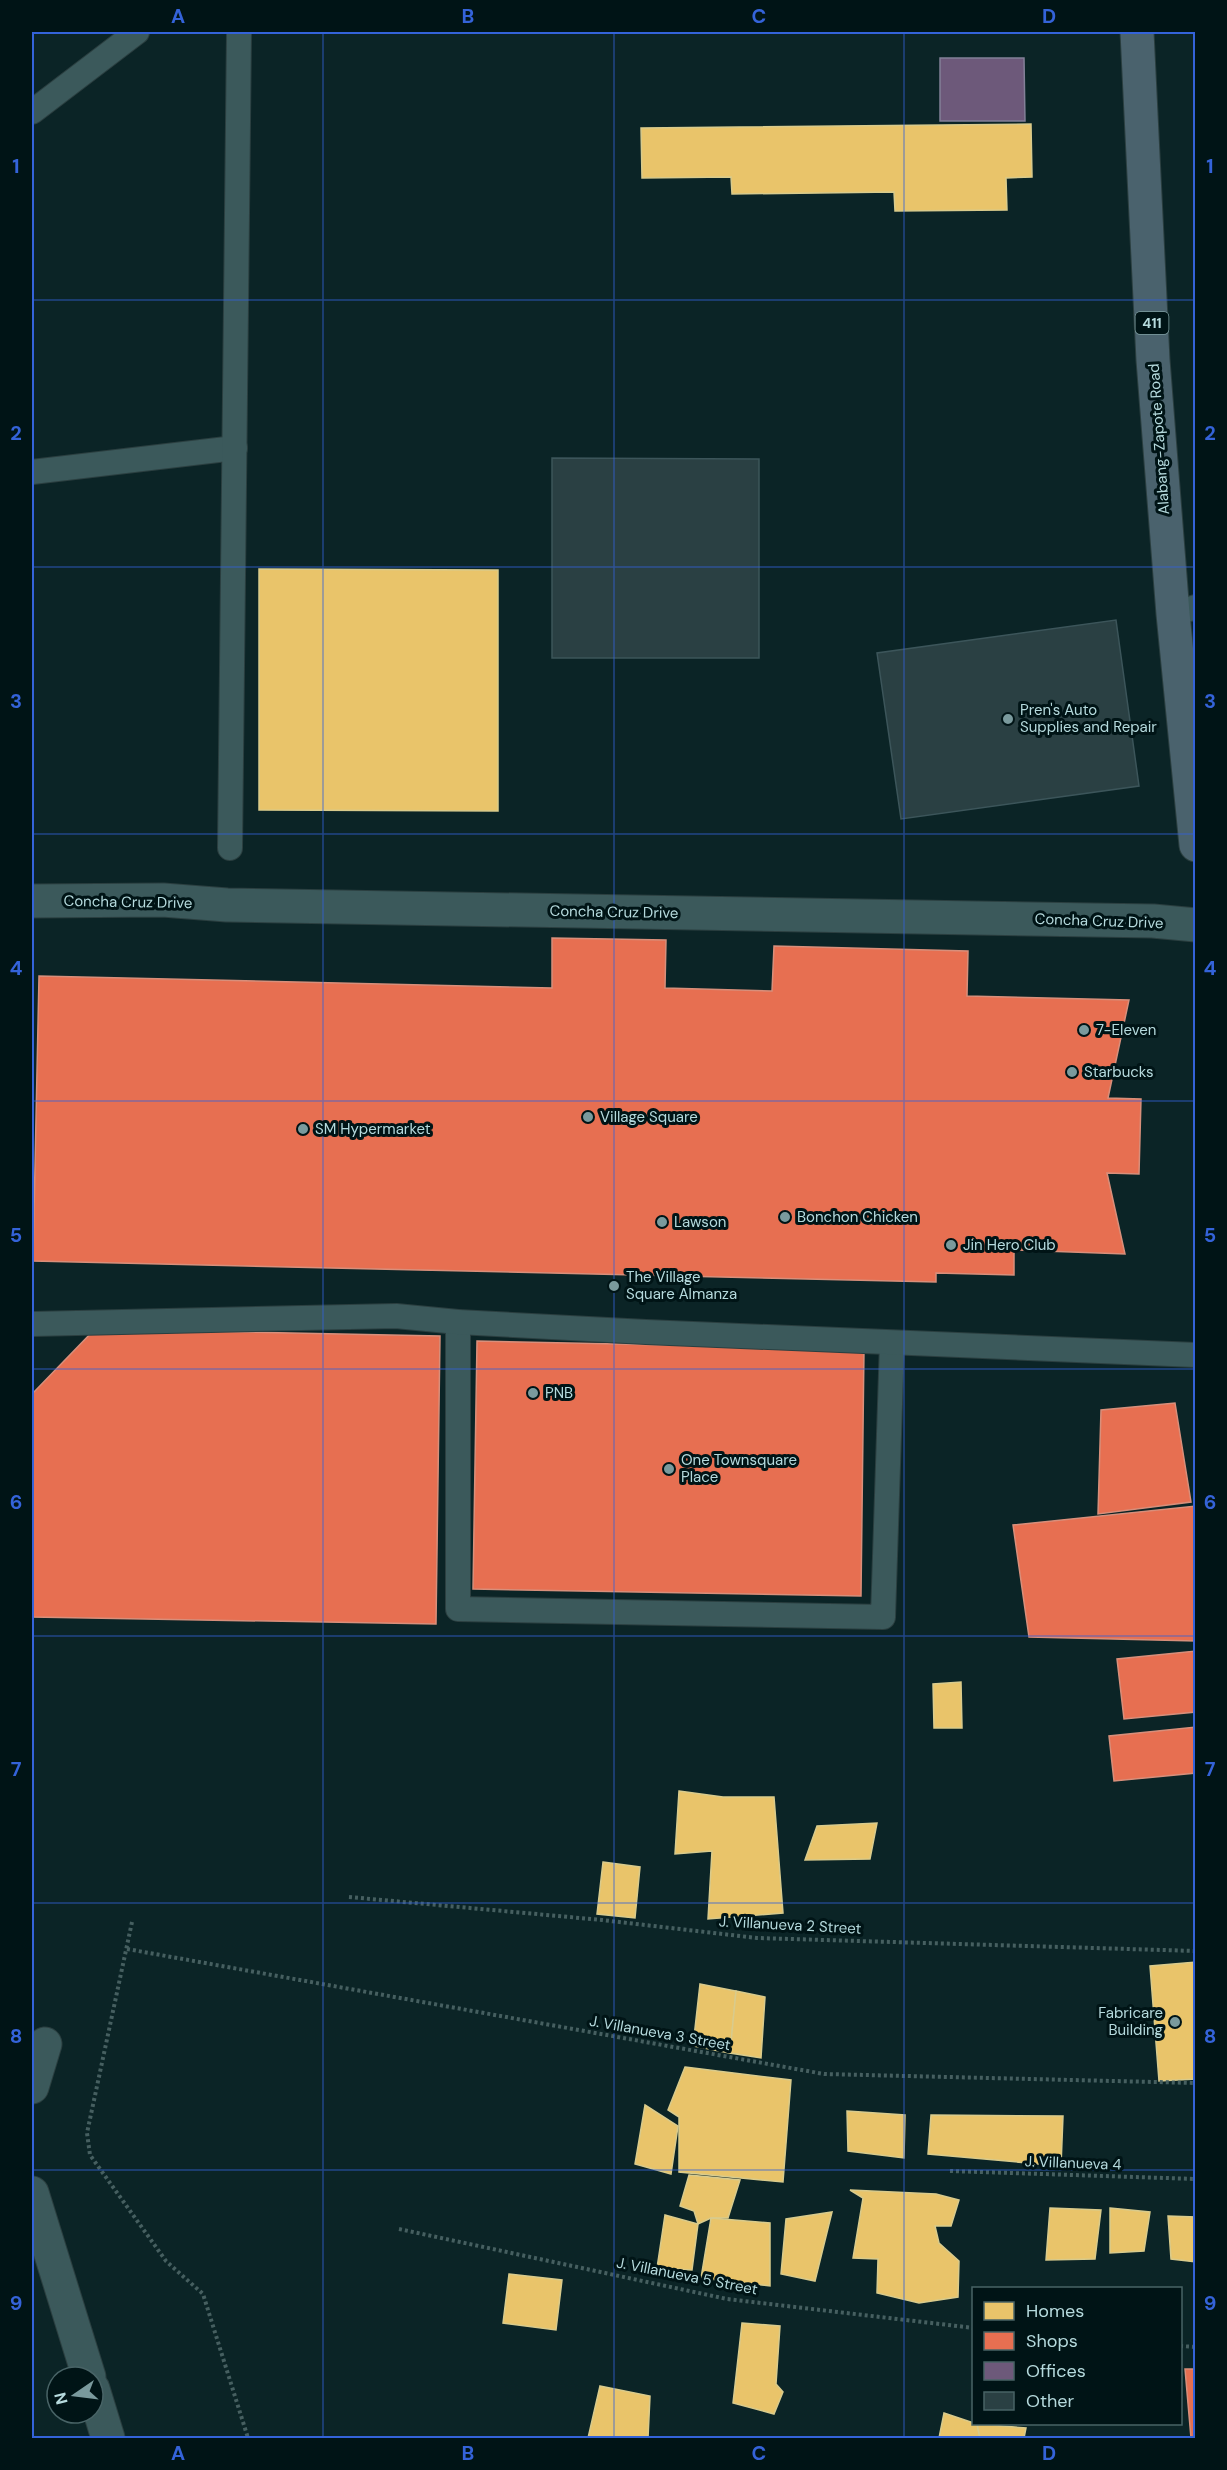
<svg xmlns="http://www.w3.org/2000/svg" width="1227" height="2470" viewBox="0 0 1227 2470" font-family="'DM Sans',sans-serif">
<style>
.homes{fill:#e9c46a;stroke:#d9cb8c;stroke-width:1.5}
.shops{fill:#e76f51;stroke:#d88f7b;stroke-width:1.5}
.offices{fill:#6d597a;stroke:#838098;stroke-width:1.5}
.building{fill:#2a4043;stroke:#3c555a;stroke-width:1.5}
.lines{fill:none;stroke-linecap:round;stroke-linejoin:round}
.lane-casing{stroke:#2b3f40;stroke-width:26}
.street-casing{stroke:#2b3f40;stroke-width:35}
.secondary-casing{stroke:#2b3f40;stroke-width:35}
.highway-casing{stroke:#2b3f40;stroke-width:35}
.path{stroke:#465f60;stroke-width:4;stroke-dasharray:3 3;stroke-linecap:butt}
.lane{stroke:#3b595b;stroke-width:24}
.street{stroke:#3b595b;stroke-width:33}
.secondary{stroke:#3b595b;stroke-width:33}
.highway{stroke:#4a626d;stroke-width:33}
.grid{fill:none;stroke:#3463d9;stroke-width:1.5;stroke-opacity:0.55}
.poi-dot{fill:#7a9a9d;stroke:#001416;stroke-width:2}
.labels{text-anchor:middle;stroke-width:6;stroke-linejoin:round;paint-order:stroke}
.shield{fill:#001416;stroke:#7f9fa1;stroke-width:1.5}
.shield-label{font-size:14px;font-weight:bold;fill:#b5dadd}
.street-label{font-size:15px;fill:#b5dadd;stroke:#001416}
.poi-label{font-size:15px;fill:#b5dadd;stroke:#001416;text-anchor:start}
.neatline{fill:none;stroke:#3463d9;stroke-width:2}
.grid-label{font-size:20px;text-anchor:middle;font-weight:bold;fill:#3463d9}
</style>
<rect width="100%" height="100%" fill="#0b2426"/>
<g class="homes">
<polygon points="1031,124 1032,177 1006,178 1007,210 895,211 894,192 732,194 731,177 642,178 641,128"/>
<polygon points="259,569 498,570 498,811 259,810"/>
<polygon points="961,1682 962,1728 934,1728 933,1684"/>
<polygon points="679,1791 723,1797 774,1797 783,1913 708,1919 712,1851 675,1854"/>
<polygon points="877,1823 870,1859 805,1860 817,1826"/>
<polygon points="603,1862 640,1867 635,1918 597,1914"/>
<polygon points="1196,1962 1196,2079 1159,2081 1150,1966"/>
<polygon points="700,1984 736,1991 730,2053 693,2046"/>
<polygon points="736,1991 765,1997 761,2058 730,2053"/>
<polygon points="685,2067 791,2080 783,2182 679,2172 679,2117 668,2110"/>
<polygon points="645,2105 678,2126 671,2174 635,2164"/>
<polygon points="847,2111 905,2115 904,2158 848,2151"/>
<polygon points="931,2115 1063,2116 1061,2166 928,2154"/>
<polygon points="689,2175 740,2180 728,2218 711,2218 698,2224 694,2211 680,2206"/>
<polygon points="850,2190 936,2194 959,2200 951,2226 935,2226 939,2243 959,2261 958,2297 919,2303 877,2293 878,2259 853,2258 863,2198"/>
<polygon points="1050,2208 1101,2210 1095,2259 1046,2260"/>
<polygon points="1110,2208 1150,2212 1144,2251 1110,2253"/>
<polygon points="832,2212 815,2281 781,2274 786,2219"/>
<polygon points="665,2215 698,2224 692,2270 657,2268"/>
<polygon points="1168,2216 1196,2217 1196,2262 1171,2259"/>
<polygon points="711,2218 770,2223 770,2286 701,2278"/>
<polygon points="509,2274 562,2280 556,2330 503,2323"/>
<polygon points="742,2323 780,2326 776,2384 783,2392 774,2414 733,2403"/>
<polygon points="600,2386 650,2396 648,2438 588,2438"/>
<polygon points="944,2413 977,2424 980,2438 939,2438"/>
<polygon points="977,2424 1026,2428 1024,2438 980,2438"/>
</g>
<g class="shops">
<polygon points="552,938 666,940 665,988 772,991 774,946 968,951 967,996 1129,1000 1108,1098 1141,1099 1139,1174 1107,1173 1125,1254 1014,1250 1014,1275 936,1273 936,1282 33,1261 39,976 552,988"/>
<polygon points="95,1329 440,1336 436,1624 32,1617 32,1394"/>
<polygon points="477,1341 864,1349 861,1596 473,1589"/>
<polygon points="1175,1403 1191,1502 1098,1514 1101,1410"/>
<polygon points="1196,1506 1196,1641 1029,1637 1013,1525"/>
<polygon points="1196,1651 1196,1712 1124,1719 1117,1659"/>
<polygon points="1196,1727 1196,1773 1114,1781 1109,1736"/>
<polygon points="1185,2369 1196,2369 1196,2438 1191,2438"/>
</g>
<polygon class="offices" points="940,58 1024,58 1025,121 940,121"/>
<g class="building">
<polygon points="552,458 759,459 759,658 552,658"/>
<polygon points="1116,620 1139,786 901,819 877,653"/>
</g>
<g class="lines">
<defs>
<g id="lane">
<polyline points="32,112 137,32"/>
<polyline points="32,472 235,448"/>
<polyline points="1173,614 1196,607"/>
<polyline points="230,848 239,32"/>
<polyline points="458,1322 458,1609 883,1617 892,1343"/>
<polyline points="32,1324 396,1316 458,1322 646,1332 1196,1355"/>
</g>
<g id="street">
<polyline points="32,2087 45,2044"/>
<polyline points="32,2193 89,2377"/>
<polyline points="93,2389 108,2438"/>
</g>
<polyline id="secondary" points="32,901 163,900 227,905 1153,921 1196,925"/>
<polyline id="highway" points="1137,32 1153,360 1173,614 1196,845"/>
</defs>
<use href="#lane" class="lane-casing"/>
<use href="#street" class="street-casing"/>
<use href="#secondary" class="secondary-casing"/>
<use href="#highway" class="highway-casing"/>
<g class="path">
<polyline points="349,1897 602,1920 757,1938 1196,1951"/>
<polyline points="132,1922 87,2133 90,2155 166,2261 203,2294 248,2438"/>
<polyline points="127,1949 824,2074 1196,2083"/>
<polyline points="950,2171 1196,2179"/>
<polyline points="399,2229 727,2299 974,2328"/>
<polyline points="1180,2346 1196,2347"/>
</g>
<use href="#lane" class="lane"/>
<use href="#street" class="street"/>
<use href="#secondary" class="secondary"/>
<use href="#highway" class="highway"/>
</g>
<path class="grid" d="M323,32v2406M614,32v2406M904,32v2406M32,300h1164M32,567h1164M32,834h1164M32,1101h1164M32,1369h1164M32,1636h1164M32,1903h1164M32,2170h1164"/>
<g class="poi-dot">
<circle cx="1008" cy="719" r="6"/>
<circle cx="1084" cy="1030" r="6"/>
<circle cx="1072" cy="1072" r="6"/>
<circle cx="588" cy="1117" r="6"/>
<circle cx="303" cy="1129" r="6"/>
<circle cx="785" cy="1217" r="6"/>
<circle cx="662" cy="1222" r="6"/>
<circle cx="951" cy="1245" r="6"/>
<circle cx="614" cy="1286" r="6"/>
<circle cx="533" cy="1393" r="6"/>
<circle cx="669" cy="1469" r="6"/>
<circle cx="1175" cy="2022" r="6"/>
</g>
<g class="labels">
<rect class="shield" x="1135.5" y="312" width="33" height="22" rx="4.5"/>
<g class="shield-label">
<text x="1152" y="328">411</text>
</g>
<g class="street-label">
<text transform="translate(1159 439) rotate(-94)" y="5">Alabang-Zapote Road</text>
<text transform="translate(128 902) rotate(1)" y="5">Concha Cruz Drive</text>
<text transform="translate(614 912) rotate(1)" y="5">Concha Cruz Drive</text>
<text transform="translate(1099 921) rotate(2)" y="5">Concha Cruz Drive</text>
<text transform="translate(790 1925) rotate(3)" y="5">J. Villanueva 2 Street</text>
<text transform="translate(660 2033) rotate(10)" y="5">J. Villanueva 3 Street</text>
<text transform="translate(1073 2163) rotate(2)" y="5">J. Villanueva 4</text>
<text transform="translate(687 2276) rotate(11)" y="5">J. Villanueva 5 Street</text>
</g>
<g class="poi-label">
<text x="1020" y="715">Pren's Auto<tspan x="1020" dy="17">Supplies and Repair</tspan></text>
<text x="1096" y="1035">7-Eleven</text>
<text x="1084" y="1077">Starbucks</text>
<text x="600" y="1122">Village Square</text>
<text x="315" y="1134">SM Hypermarket</text>
<text x="797" y="1222">Bonchon Chicken</text>
<text x="674" y="1227">Lawson</text>
<text x="963" y="1250">Jin Hero Club</text>
<text x="626" y="1282">The Village<tspan x="626" dy="17">Square Almanza</tspan></text>
<text x="545" y="1398">PNB</text>
<text x="681" y="1465">One Townsquare<tspan x="681" dy="17">Place</tspan></text>
<text x="1163" y="2018" text-anchor="end">Fabricare<tspan x="1163" dy="17">Building</tspan></text>
</g>
</g>
<rect width="1227" height="2470" fill="none" stroke="#001416" stroke-width="66"/>
<rect x="972" y="2287" width="210" height="138" fill="#001416" stroke="#486366" stroke-width="1.5"/>
<rect x="984" y="2302" width="30" height="18" fill="#e9c46a" stroke="#486366" stroke-width="1.5"/>
<text x="1026" y="2317" font-size="18" fill="#b5dadd">Homes</text>
<rect x="984" y="2332" width="30" height="18" fill="#e76f51" stroke="#486366" stroke-width="1.5"/>
<text x="1026" y="2347" font-size="18" fill="#b5dadd">Shops</text>
<rect x="984" y="2362" width="30" height="18" fill="#6d597a" stroke="#486366" stroke-width="1.5"/>
<text x="1026" y="2377" font-size="18" fill="#b5dadd">Offices</text>
<rect x="984" y="2392" width="30" height="18" fill="#2a4043" stroke="#486366" stroke-width="1.5"/>
<text x="1026" y="2407" font-size="18" fill="#b5dadd">Other</text>
<g transform="translate(75 2395) rotate(256)"><circle r="28" fill="#001416" stroke="#486366" stroke-width="1.5"/>
<path d="M0-4.5L10 22L0 15L-10 22Z" fill="#7a9a9d"/>
<text y="-9" font-size="16" font-weight="bold" text-anchor="middle" fill="#b5dadd">N</text>
</g>
<rect x="33" y="33" width="1161" height="2404" class="neatline"/>
<g class="grid-label">
<text x="178" y="23">A</text>
<text x="468" y="23">B</text>
<text x="759" y="23">C</text>
<text x="1049" y="23">D</text>
<text x="16" y="173">1</text>
<text x="1210" y="173">1</text>
<text x="16" y="440">2</text>
<text x="1210" y="440">2</text>
<text x="16" y="708">3</text>
<text x="1210" y="708">3</text>
<text x="16" y="975">4</text>
<text x="1210" y="975">4</text>
<text x="16" y="1242">5</text>
<text x="1210" y="1242">5</text>
<text x="16" y="1509">6</text>
<text x="1210" y="1509">6</text>
<text x="16" y="1776">7</text>
<text x="1210" y="1776">7</text>
<text x="16" y="2043">8</text>
<text x="1210" y="2043">8</text>
<text x="16" y="2310">9</text>
<text x="1210" y="2310">9</text>
<text x="178" y="2460">A</text>
<text x="468" y="2460">B</text>
<text x="759" y="2460">C</text>
<text x="1049" y="2460">D</text>
</g>
</svg>
